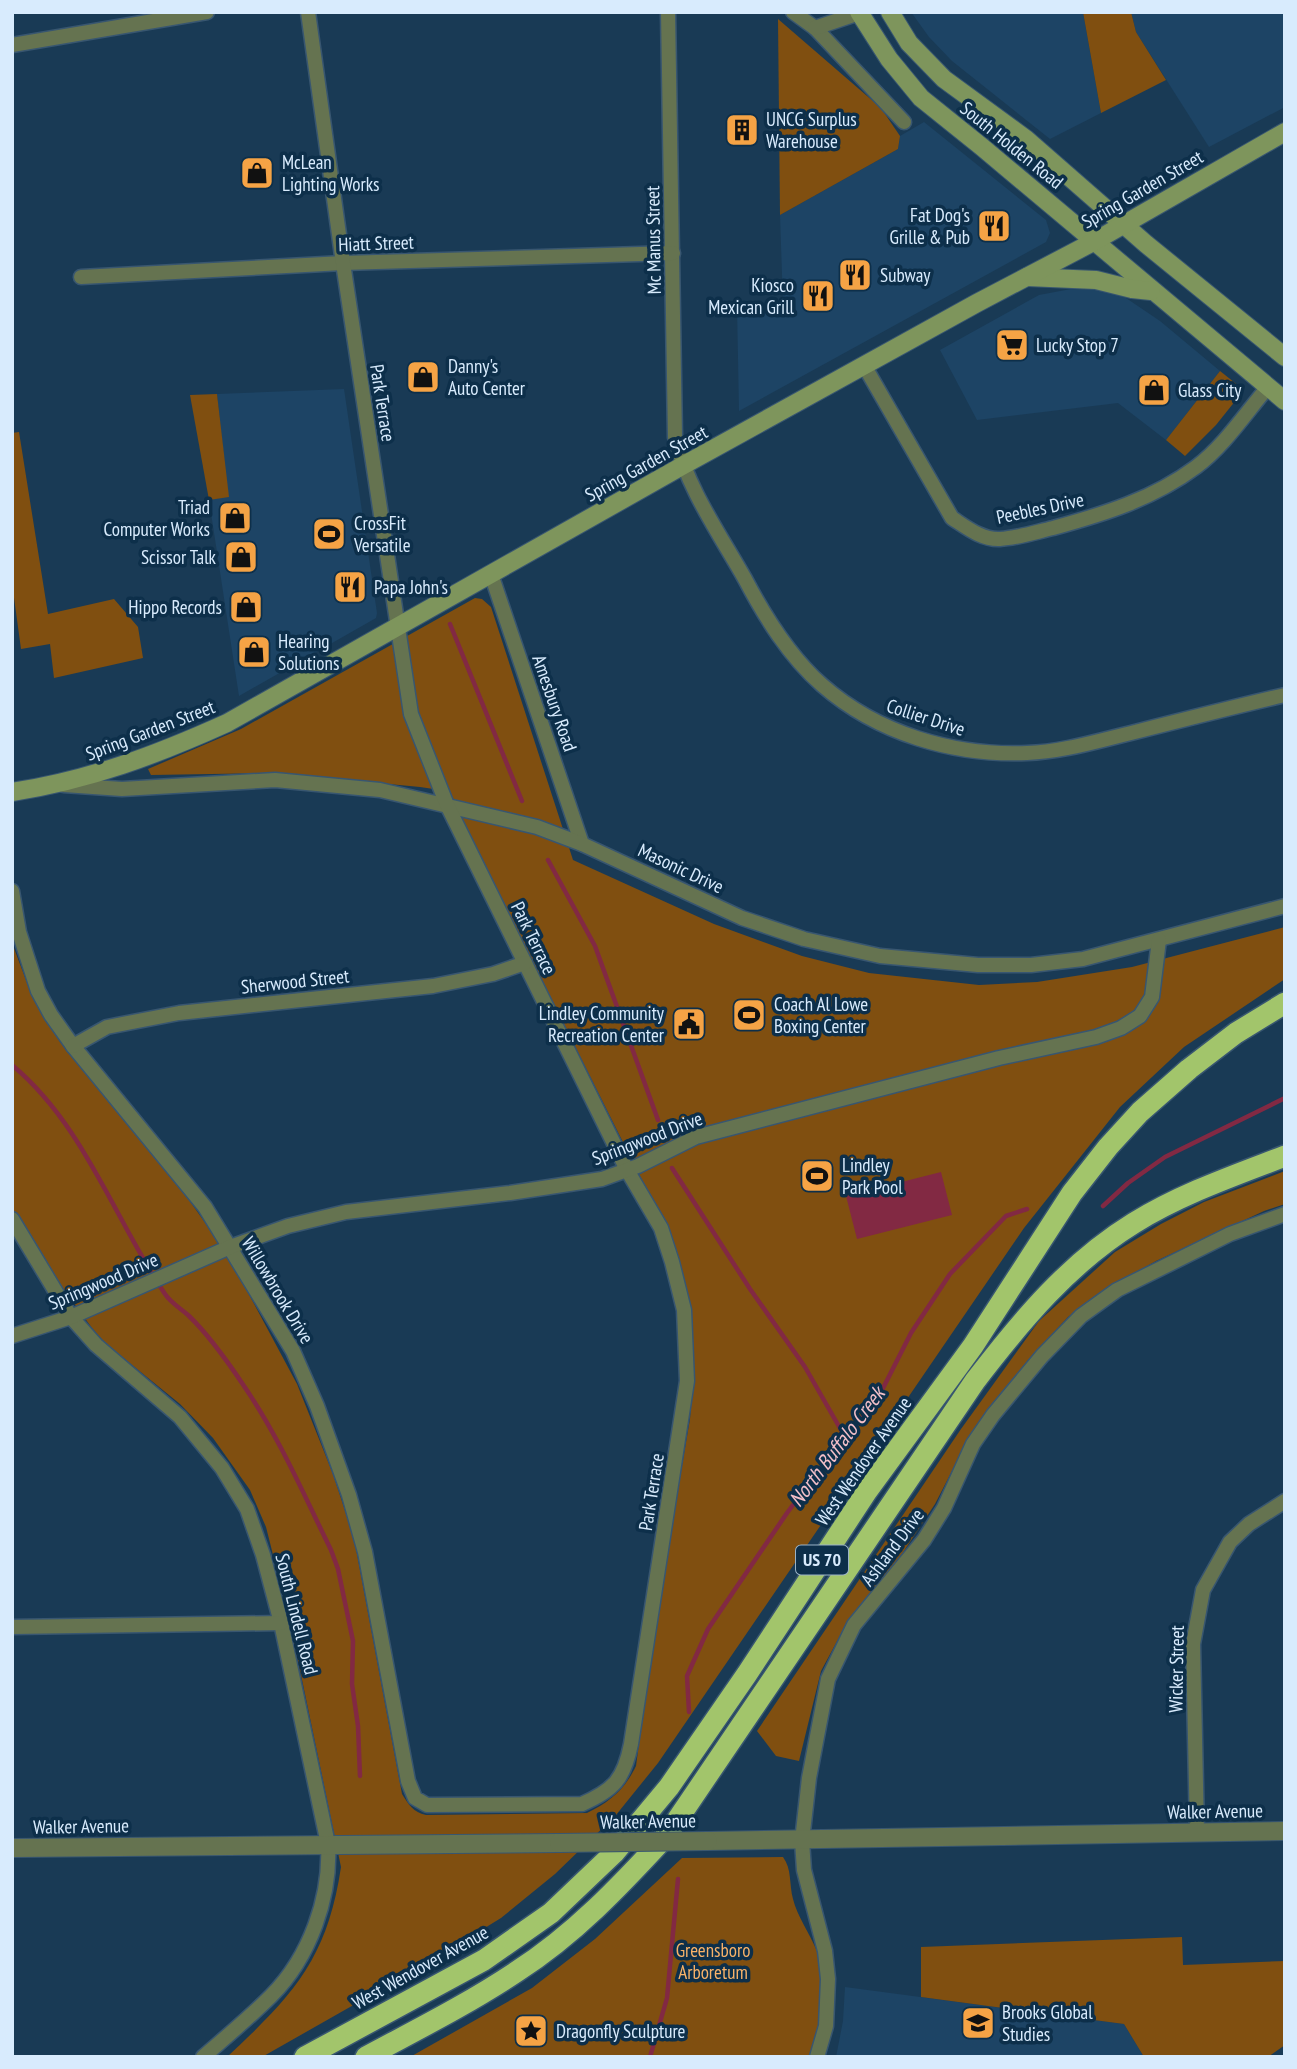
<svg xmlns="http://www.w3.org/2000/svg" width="1297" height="2069" viewBox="0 0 1297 2069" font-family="'PT Sans Narrow',sans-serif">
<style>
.built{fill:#1d4465}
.green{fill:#804f10}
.water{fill:#822943}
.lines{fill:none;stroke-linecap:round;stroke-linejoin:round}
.stream{stroke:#822943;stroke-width:4.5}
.minor-casing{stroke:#385670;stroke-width:17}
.tertiary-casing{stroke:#385670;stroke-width:20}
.secondary-casing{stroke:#385670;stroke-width:20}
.motorway-casing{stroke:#385670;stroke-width:24}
.minor{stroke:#657350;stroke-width:14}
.tertiary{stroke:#657350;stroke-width:18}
.secondary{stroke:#7e955c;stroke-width:18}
.motorway{stroke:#a2c56b;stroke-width:21}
.tertiary-bridge-casing{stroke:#385670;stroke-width:20;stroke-linecap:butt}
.tertiary-bridge{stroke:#657350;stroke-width:18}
.labels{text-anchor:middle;stroke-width:7;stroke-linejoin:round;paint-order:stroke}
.shield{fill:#0d2f4a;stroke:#9bb3c7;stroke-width:2}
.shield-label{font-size:18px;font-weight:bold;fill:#d8ebfd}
.poi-label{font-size:19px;fill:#d8ebfd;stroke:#0d2f4a;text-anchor:start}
.street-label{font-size:19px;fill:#d8ebfd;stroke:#0d2f4a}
.park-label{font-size:19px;fill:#f9b369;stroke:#0d2f4a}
.water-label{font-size:21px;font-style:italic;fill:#f4c0c9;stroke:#0d2f4a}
</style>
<rect width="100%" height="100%" fill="#193a55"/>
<g class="built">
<polygon points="911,12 1083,12 1101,113 1050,139 952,61 929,37"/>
<polygon points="1131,12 1285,12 1285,107 1209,147 1136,32"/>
<polygon points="924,122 1046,220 1050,233 1046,242 739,411 737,306 783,304 780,215 898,149 900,136"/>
<polygon points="1071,289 1102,290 1126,298 1160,321 1220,371 1166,440 1118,403 977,420 940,350 1039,295"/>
<polygon points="344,389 377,613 376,618 239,696 209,500 228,496 217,394"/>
<polygon points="845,1987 1124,2024 1144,2057 836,2057 843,2021"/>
</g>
<g class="green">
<polygon points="1083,12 1131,12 1136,32 1166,80 1101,113"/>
<polygon points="778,19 881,108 900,136 898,149 780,215"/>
<polygon points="1220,371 1244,390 1216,425 1185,456 1166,440"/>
<polygon points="217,394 229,497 209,500 190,395"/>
<polygon points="19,432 48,614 114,599 138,627 143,658 54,678 50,644 21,649 12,583 12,433"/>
<path d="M475,598l7,1 9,8 82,253 141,64 88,32 67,17 110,12 58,-3 95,-15 153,-40v52l-101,68 -64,60 -96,121 -366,535 -42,52 -61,59 -54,44 -70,43 -169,96h-35c66,-62 100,-97 114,-190l-51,-245 -24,-95 -16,-37 -37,-52 -33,-34 -75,-61 -13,-15 -30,-41 -50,-77v-267l20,53 28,46 107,127 44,62 26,41 60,112 36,90 21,64 48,256c7,11 11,18 24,21l161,-2c23,-11 38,-24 49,-47l19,-144 35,-203 4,-58 -4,-49 -27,-90 -216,-431 -27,-4 -146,-14 -123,2 -3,-6 93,-40z"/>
<polygon points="1285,1171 1285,1204 1264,1211 1156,1261 1104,1291 1068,1317 1028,1360 969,1438 935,1504 902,1554 842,1632 821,1671 799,1761 776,1756 757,1731 961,1429 1039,1321 1115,1252 1161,1224 1204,1202"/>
<path d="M783,1857c9,12 6,27 10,42 4,17 16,33 23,50 11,27 5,81 -6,108h-400l122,-69 63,-49 87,-81z"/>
<polygon points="1182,1937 1183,1965 1285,1961 1285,2045 1268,2057 1144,2057 1124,2024 921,1997 921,1947"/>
</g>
<polygon class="water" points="941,1172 952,1215 857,1239 846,1196"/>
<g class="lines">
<g class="stream">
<polyline points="450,624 522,801"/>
<polyline points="548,860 595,946 658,1120"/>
<path d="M12,1065c72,60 102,153 153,229 6,9 15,14 23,21 21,20 40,47 56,71 35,51 60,109 87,164l7,19 15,72 -1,43 6,42 2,50"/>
<polyline points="672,1168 750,1289 805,1367 845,1437"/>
<polyline points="1103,1206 1128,1183 1165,1157 1285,1098"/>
<polyline points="689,1712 687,1676 708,1629 787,1513 820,1469 878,1398 911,1333 950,1274 1006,1216 1027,1209"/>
<polyline points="650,2057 667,1998 678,1879"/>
</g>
<defs>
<g id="minor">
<path d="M668,12l7,425c12,51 44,96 70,142 20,38 44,77 77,106 56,49 132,71 205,68 35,-1 70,-12 104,-20 51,-13 102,-26 154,-38"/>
<polyline points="793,12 815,28 904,122"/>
<polyline points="815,28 862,12"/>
<polyline points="12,45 207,12"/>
<polyline points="81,277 343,263 673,253"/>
<path d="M865,367l87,151c14,9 30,22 48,21 18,-1 36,-7 53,-11 51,-14 100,-29 143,-61 28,-21 49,-53 72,-80"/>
<polyline points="491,574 582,844"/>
<polyline points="64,785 122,789 275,780 380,790 537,827 582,844 742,918 804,939 880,956 978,965 1031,965 1083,959 1285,906"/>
<path d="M12,891l7,41 19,59 13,24 22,31 132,161 88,144 24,55 32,89 16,57 43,229 7,17 12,7 155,-1c32,-14 42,-25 49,-60l56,-363 -3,-71 -12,-48 -11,-34 -34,-58 -180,-365 -36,-91 -68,-451 -35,-251"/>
<polyline points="73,1046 107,1027 179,1013 433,986 493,974 525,963"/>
<path d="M12,1219l59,98 25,28 84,72 42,51 25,41 16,46 18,68 47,221c3,53 -18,113 -57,152 -21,21 -45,41 -68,61"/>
<polyline points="12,1336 71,1317 230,1247 288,1226 346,1212 510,1193 602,1179 638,1166 696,1137 999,1058 1096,1037 1121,1028 1140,1016 1152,997 1159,940"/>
<polyline points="12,1627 281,1623"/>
<polyline points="1197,1832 1193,1644 1203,1590 1230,1542 1249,1524 1285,1501"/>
<polyline points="817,2057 826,2026 828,1979 825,1951 804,1870 802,1841 809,1778 828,1679 854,1625 924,1540 944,1508 973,1444 993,1415 1042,1356 1081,1316 1117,1290 1230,1234 1285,1214"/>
</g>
<g id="tertiary">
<polyline points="708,1841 1285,1831"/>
<polyline points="12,1848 559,1843"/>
</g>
<g id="secondary">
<polyline points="859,12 889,59 921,98 982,147 1285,401"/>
<polyline points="890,12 909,43 944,79 1026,139 1146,244 1285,357"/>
<polyline points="1027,277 1096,280 1132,289 1151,291"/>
<path d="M12,792c78,-12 144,-37 215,-69l455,-257 295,-163 118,-62 190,-109"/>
</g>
<g id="motorway">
<polyline points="305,2057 484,1960 551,1913 614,1853 669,1787 747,1674 867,1491 973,1346 1072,1193 1108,1147 1140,1112 1189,1069 1236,1033 1285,1003"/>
<path d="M366,2057c50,-27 102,-53 150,-85 58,-37 105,-87 151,-137l308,-454c46,-60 94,-118 159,-158 47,-29 99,-47 151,-67"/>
</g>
</defs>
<use href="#minor" class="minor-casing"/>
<use href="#tertiary" class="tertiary-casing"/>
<use href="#secondary" class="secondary-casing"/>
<use href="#motorway" class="motorway-casing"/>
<use href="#minor" class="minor"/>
<use href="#tertiary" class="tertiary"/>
<use href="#secondary" class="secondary"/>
<use href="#motorway" class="motorway"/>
<defs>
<polyline id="tertiary-bridge" points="559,1843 708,1841"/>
</defs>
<use href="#tertiary-bridge" class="tertiary-bridge-casing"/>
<use href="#tertiary-bridge" class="tertiary-bridge"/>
</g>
<defs>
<symbol id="building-square" viewBox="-11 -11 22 22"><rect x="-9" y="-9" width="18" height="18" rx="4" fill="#f5a345" stroke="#0d2f4a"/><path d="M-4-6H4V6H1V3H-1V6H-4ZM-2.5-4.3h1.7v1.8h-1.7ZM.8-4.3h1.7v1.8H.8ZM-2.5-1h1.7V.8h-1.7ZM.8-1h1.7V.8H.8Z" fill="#111"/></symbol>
<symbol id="shop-square" viewBox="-11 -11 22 22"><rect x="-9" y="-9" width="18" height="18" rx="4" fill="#f5a345" stroke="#0d2f4a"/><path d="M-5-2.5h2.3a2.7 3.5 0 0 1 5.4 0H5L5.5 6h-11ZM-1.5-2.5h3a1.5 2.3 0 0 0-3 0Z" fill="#111"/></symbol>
<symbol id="restaurant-square" viewBox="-11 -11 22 22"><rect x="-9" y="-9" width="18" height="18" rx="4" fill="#f5a345" stroke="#0d2f4a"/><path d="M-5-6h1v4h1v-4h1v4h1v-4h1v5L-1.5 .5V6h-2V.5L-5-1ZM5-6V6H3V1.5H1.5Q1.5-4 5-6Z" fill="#111"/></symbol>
<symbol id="supermarket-square" viewBox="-11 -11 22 22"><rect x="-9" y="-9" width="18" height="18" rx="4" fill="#f5a345" stroke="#0d2f4a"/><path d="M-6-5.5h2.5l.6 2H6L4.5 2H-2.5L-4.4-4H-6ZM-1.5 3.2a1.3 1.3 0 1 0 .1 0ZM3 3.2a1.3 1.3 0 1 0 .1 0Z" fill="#111"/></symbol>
<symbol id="stadium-square" viewBox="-11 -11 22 22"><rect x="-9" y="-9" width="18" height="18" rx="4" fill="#f5a345" stroke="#0d2f4a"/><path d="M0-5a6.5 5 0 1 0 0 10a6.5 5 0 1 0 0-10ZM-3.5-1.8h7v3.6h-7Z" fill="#111"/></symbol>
<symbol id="civic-square" viewBox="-11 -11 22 22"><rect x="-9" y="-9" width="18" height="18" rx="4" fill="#f5a345" stroke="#0d2f4a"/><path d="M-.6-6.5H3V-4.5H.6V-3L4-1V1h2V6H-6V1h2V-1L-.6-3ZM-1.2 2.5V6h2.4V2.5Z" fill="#111"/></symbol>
<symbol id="school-square" viewBox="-11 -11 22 22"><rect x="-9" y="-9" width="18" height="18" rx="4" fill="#f5a345" stroke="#0d2f4a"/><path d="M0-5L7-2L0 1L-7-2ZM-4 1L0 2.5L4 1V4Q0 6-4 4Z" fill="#111"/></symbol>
<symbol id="sight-square" viewBox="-11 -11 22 22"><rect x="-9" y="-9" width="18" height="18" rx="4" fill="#f5a345" stroke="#0d2f4a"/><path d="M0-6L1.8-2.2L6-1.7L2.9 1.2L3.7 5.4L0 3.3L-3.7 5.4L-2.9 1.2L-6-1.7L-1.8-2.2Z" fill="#111"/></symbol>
</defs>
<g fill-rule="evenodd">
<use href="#building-square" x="723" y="111" width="38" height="38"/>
<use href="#shop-square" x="238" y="154" width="38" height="38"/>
<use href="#restaurant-square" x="975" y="207" width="38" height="38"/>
<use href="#restaurant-square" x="836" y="256" width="38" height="38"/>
<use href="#restaurant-square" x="799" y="277" width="38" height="38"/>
<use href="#supermarket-square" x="993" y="326" width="38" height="38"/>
<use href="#shop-square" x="404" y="358" width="38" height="38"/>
<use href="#shop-square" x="1135" y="371" width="38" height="38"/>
<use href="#shop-square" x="216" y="499" width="38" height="38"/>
<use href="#stadium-square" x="310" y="515" width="38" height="38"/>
<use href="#shop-square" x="222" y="538" width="38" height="38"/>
<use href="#restaurant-square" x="331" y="568" width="38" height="38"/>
<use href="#shop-square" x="227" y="588" width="38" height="38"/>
<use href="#shop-square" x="235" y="633" width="38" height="38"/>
<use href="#stadium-square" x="730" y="996" width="38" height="38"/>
<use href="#civic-square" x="670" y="1005" width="38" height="38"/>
<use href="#stadium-square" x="798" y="1157" width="38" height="38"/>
<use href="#school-square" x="959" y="2004" width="38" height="38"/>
<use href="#sight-square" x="512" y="2012" width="38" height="38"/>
</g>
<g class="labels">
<rect class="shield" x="796" y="1545.5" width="52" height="29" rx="5"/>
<g class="shield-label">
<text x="822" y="1566">US 70</text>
</g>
<g class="poi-label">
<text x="766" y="126">UNCG Surplus<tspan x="766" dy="22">Warehouse</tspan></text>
<text x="282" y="169">McLean<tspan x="282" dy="22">Lighting Works</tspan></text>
<text x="970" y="222" text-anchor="end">Fat Dog's<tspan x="970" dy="22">Grille &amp; Pub</tspan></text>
<text x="880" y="282">Subway</text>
<text x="794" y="292" text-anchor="end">Kiosco<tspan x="794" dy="22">Mexican Grill</tspan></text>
<text x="1036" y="352">Lucky Stop 7</text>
<text x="448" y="373">Danny's<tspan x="448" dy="22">Auto Center</tspan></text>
<text x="1178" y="397">Glass City</text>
<text x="210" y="514" text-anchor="end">Triad<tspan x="210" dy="22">Computer Works</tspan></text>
<text x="354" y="530">CrossFit<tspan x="354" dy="22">Versatile</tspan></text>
<text x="216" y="564" text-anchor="end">Scissor Talk</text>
<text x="374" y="594">Papa John's</text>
<text x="222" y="614" text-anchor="end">Hippo Records</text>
<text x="278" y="648">Hearing<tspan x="278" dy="22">Solutions</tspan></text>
<text x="774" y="1011">Coach Al Lowe<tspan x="774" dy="22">Boxing Center</tspan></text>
<text x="664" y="1020" text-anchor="end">Lindley Community<tspan x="664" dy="22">Recreation Center</tspan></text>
<text x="842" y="1172">Lindley<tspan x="842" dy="22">Park Pool</tspan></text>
<text x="1002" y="2019">Brooks Global<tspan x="1002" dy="22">Studies</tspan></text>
<text x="556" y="2038">Dragonfly Sculpture</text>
</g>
<g class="street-label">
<text transform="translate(1012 145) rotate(39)" y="7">South Holden Road</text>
<text transform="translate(1142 189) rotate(-30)" y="7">Spring Garden Street</text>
<text transform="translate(653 240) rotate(-91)" y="7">Mc Manus Street</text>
<text transform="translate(376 243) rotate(-2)" y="7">Hiatt Street</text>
<text transform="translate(383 403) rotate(81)" y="7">Park Terrace</text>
<text transform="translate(646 463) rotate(-29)" y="7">Spring Garden Street</text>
<text transform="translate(1040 508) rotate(-12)" y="7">Peebles Drive</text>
<text transform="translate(555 703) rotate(71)" y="7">Amesbury Road</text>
<text transform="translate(926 717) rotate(18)" y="7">Collier Drive</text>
<text transform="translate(150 730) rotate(-21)" y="7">Spring Garden Street</text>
<text transform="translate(681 868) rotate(25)" y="7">Masonic Drive</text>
<text transform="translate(534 938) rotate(64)" y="7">Park Terrace</text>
<text transform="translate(295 981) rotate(-6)" y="7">Sherwood Street</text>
<text transform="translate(647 1138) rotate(-21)" y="7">Springwood Drive</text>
<text transform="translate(103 1281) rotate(-23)" y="7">Springwood Drive</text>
<text transform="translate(278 1290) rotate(59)" y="7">Willowbrook Drive</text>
<text transform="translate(863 1461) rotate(-55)" y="7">West Wendover Avenue</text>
<text transform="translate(651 1492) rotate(-81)" y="7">Park Terrace</text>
<text transform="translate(892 1547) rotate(-53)" y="7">Ashland Drive</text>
<text transform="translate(297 1614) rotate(76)" y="7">South Lindell Road</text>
<text transform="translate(1176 1669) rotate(-89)" y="7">Wicker Street</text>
<text transform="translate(1215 1811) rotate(-1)" y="7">Walker Avenue</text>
<text transform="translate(648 1821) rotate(-1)" y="7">Walker Avenue</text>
<text transform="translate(81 1826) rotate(-1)" y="7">Walker Avenue</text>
<text transform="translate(420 1967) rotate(-29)" y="7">West Wendover Avenue</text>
</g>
<g class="park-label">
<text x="713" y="1957">Greensboro<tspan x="713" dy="22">Arboretum</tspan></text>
</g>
<g class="water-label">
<text transform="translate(837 1447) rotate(-53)" y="7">North Buffalo Creek</text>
</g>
</g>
<rect width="1297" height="2069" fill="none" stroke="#d8ebfd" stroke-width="28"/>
</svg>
